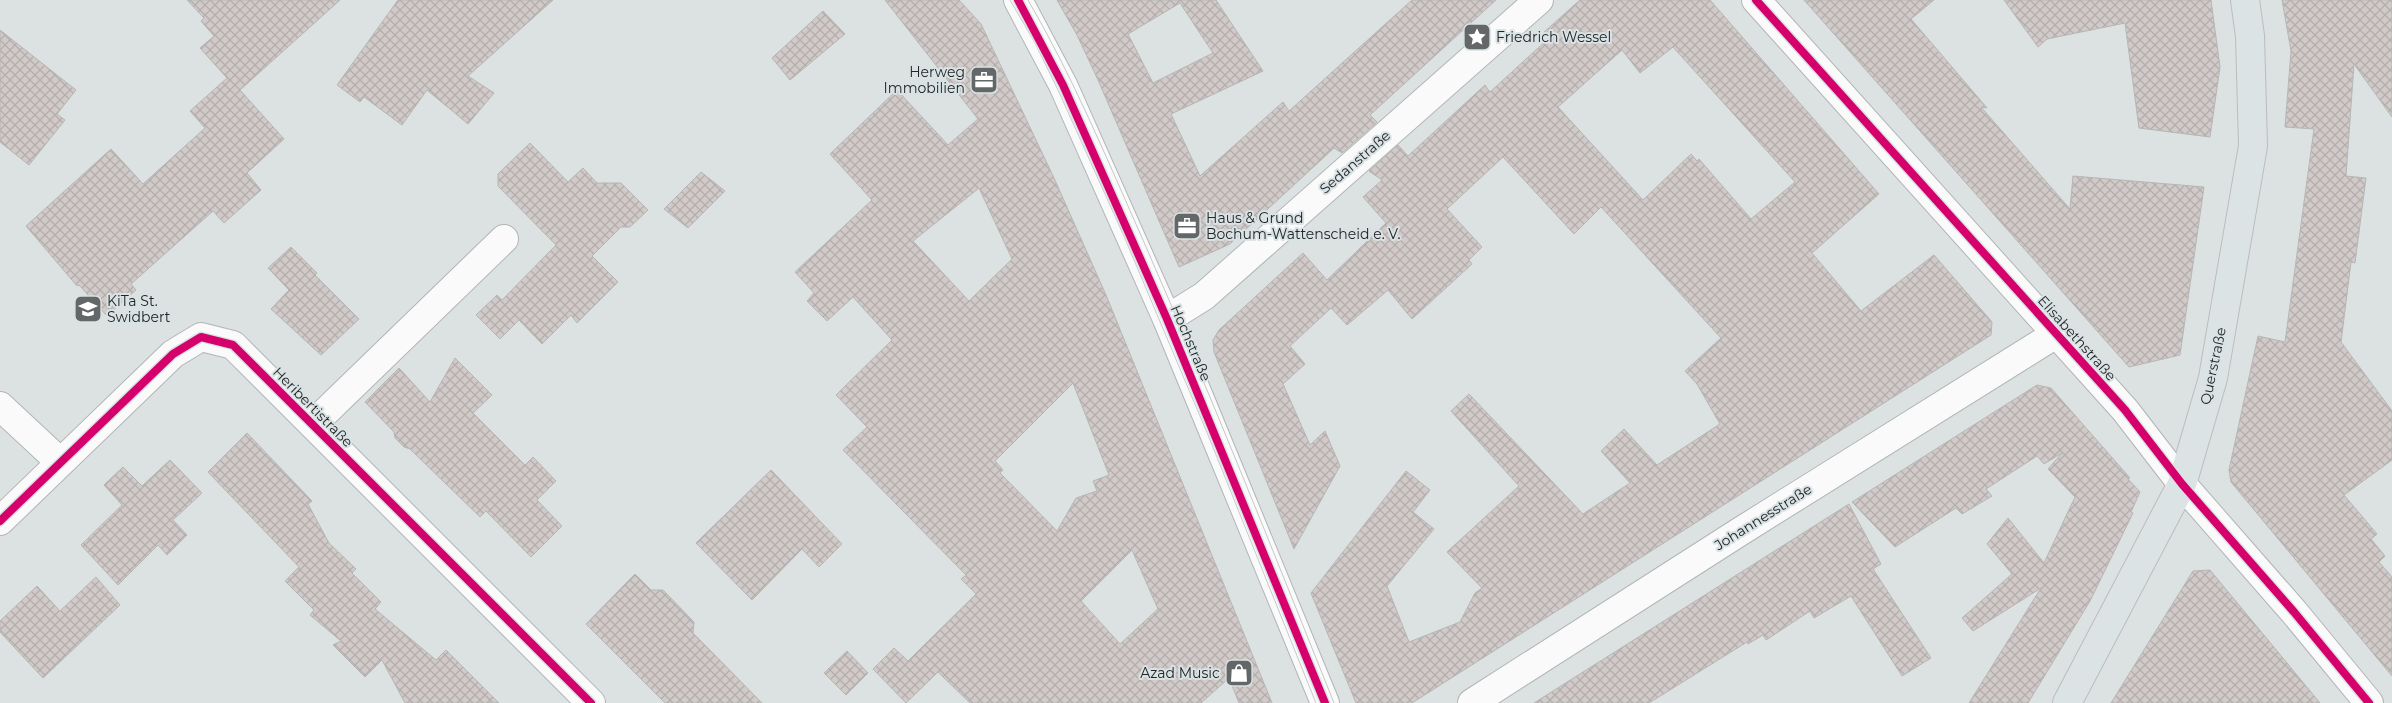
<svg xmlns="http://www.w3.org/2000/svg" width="2392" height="703" viewBox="0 0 2392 703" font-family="Montserrat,sans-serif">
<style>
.building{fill:url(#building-cross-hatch);stroke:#b5b6b6;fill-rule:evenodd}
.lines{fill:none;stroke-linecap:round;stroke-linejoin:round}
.minor-casing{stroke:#b1b5b6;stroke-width:30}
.major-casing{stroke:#babdbd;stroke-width:30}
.minor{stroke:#fafafa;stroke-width:28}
.major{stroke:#dbe3e4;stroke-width:28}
.tram{stroke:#c6c7c7;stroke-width:1}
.cycleway-casing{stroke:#d9e2e4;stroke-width:11}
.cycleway{stroke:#d6006c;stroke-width:8}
.labels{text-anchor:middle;stroke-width:4;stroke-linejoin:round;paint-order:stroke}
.poi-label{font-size:14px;fill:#222526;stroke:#d9e2e4;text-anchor:start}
.street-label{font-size:14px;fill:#222526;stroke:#d9e2e4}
</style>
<defs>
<pattern id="building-cross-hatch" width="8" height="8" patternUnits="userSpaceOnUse" patternTransform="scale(1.25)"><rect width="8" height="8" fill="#d1cac9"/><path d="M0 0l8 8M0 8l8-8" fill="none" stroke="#b3adac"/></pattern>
</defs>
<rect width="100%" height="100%" fill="#dce1e1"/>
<g class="building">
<polygon points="187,0 340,0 240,90 284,139 247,173 261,190 224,223 213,211 131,284 136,290 107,316 79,285 77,286 26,226 111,149 143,184 205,128 190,111 227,78 200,48 214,36 201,21 204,18"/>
<polygon points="398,0 553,0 468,76 494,93 468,124 427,90 402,125 364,97 360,102 337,85"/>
<path d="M885,0h74l22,24 73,154 52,117 166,408h-33l-10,-25 -28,25h-231l-32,-31 -32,31 -33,-34 21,-21 14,13 68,-67 -15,-15 5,-4 -123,-125 24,-23 -31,-32 56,-55 -39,-43 -26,24 -20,-20 7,-8 -19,-21 77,-72 -42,-46 67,-64 51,55 30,-26zM979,188l33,71 -43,42 -56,-60zM1073,383l36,92 -16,6 4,10 -21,7 -19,33 -57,-58 3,-3 -8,-9zM1132,550l26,59 -38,35 -39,-43z"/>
<path d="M1057,0h159l47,71 -92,43 29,62 83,-74 6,9 123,-111h84l-126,115 7,7 -35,31 -8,-5 -104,96 -51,23 -81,-187 -21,-45zM1180,3l33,50 -60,30 -25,-49z"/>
<path d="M1580,0h130l169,194 -67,59 49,58 73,-56 58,67 -1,13 -579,368h-56l-45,-110 95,-122 24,19 -17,22 21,17 -47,57 22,56 51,-20 15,-29 7,-5 -35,-36 72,-66 -68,-75 18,-17 114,120 47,-31 -29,-32 23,-22 33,36 63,-41 -23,-40 -12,-13 36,-33 -120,-131 -27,27 -71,-77 -56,52 35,38 -13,13 3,4 -60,55 -24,-29 -41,35 -16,-17 -41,38 15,18 -22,20 27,61 15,-14 15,35 -46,83 -80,-197 -1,-12 6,-10 84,-77 24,27 59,-57 -23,-26 19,-17 -13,-9 29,-26 10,11 77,-71 5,7 59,-54 -5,-6zM1673,47l122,135 -44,37 -52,-60 -2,2 -6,-7 -48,46 -85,-93 64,-57 18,23z"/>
<polygon points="1804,0 1934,0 1911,19 1987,108 1981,107 2070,209 2073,176 2204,187 2180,355 2129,367"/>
<polygon points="2004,0 2211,0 2220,67 2210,137 2139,128 2125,23 2047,39 2038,47"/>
<polygon points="2282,0 2392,0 2392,117 2354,64 2346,176 2366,178 2355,263 2351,262 2341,342 2392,411 2392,460 2344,495 2377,534 2371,539 2385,556 2379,562 2392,577 2392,676 2231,482 2229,470 2258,336 2285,342 2314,129 2285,127 2291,51"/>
<polygon points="823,11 845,34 790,80 772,58"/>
<polygon points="0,30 76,90 57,114 65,120 29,165 0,142"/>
<polygon points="530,143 568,182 583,168 597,183 621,183 648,210 630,227 621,227 592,256 618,282 577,323 571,315 542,344 519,320 500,339 476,315 497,295 502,300 556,245 498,186 498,174"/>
<polygon points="701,172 725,191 688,228 664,209"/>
<polygon points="291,247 317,273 315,275 359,319 321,355 271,309 289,290 268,268"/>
<polygon points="455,358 492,395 473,413 525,465 533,457 556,481 537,500 562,526 531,557 486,511 480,517 410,449 404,447 395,438 394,432 365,402 399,368 430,402"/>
<polygon points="2037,385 2051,388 2130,478 2128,479 2140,492 2131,512 2133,513 2090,601 2028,703 1969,703 2041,588 1973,631 1962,618 2012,574 1987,544 2008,518 2044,563 2075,497 2048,469 2062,453 2044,464 2037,456 1986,489 1992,496 1962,514 1956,508 1895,547 1852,502"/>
<polygon points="247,433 312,501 308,504 329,543 356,569 352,573 381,602 375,609 436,660 446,650 499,703 405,703 382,660 365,677 333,645 341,641 310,615 314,610 285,581 299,567 208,472"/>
<polygon points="170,460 202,493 173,520 187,535 167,555 158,545 118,585 81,545 122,505 104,485 123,467 142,486"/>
<polygon points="771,470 842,544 819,567 802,549 752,600 696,543"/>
<polygon points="1849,504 1881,564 1873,569 1931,658 1902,676 1851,596 1814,618 1810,611 1766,640 1763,635 1748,644 1747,642 1649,703 1534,703"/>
<polygon points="2210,570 2268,640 2320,703 2111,703 2193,571"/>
<polygon points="635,574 651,590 663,590 694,622 693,633 762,703 665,703 586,624"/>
<polygon points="96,577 120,605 43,678 0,632 0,621 37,586 60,611"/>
<polygon points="847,651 868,673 846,695 824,673"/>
</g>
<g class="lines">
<defs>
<g id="minor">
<polyline points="1018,0 1063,85 1167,319 1325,703"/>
<polyline points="1756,0 2125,410 2182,484 2294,612 2369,703"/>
<polyline points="1167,319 1204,296 1539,0"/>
<polyline points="0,406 59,461"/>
<polyline points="313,424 504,239"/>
<polyline points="0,521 173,354 201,337 233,345 591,703"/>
<polyline points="1472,703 1741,531 2056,334"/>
</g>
<polyline id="major" points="2067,703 2182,484 2213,378 2253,146 2250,36 2245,0"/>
</defs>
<use href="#minor" class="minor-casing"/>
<use href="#major" class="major-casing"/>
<use href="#minor" class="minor"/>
<use href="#major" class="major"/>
<g class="tram">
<polyline points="1010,0 1035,43 1058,90 1123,234 1208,435 1316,703"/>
<path d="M1028,0c45,77 79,159 115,240 67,153 129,308 191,463"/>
</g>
<defs>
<g id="cycleway">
<polyline points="1018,0 1063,85 1167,319 1325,703"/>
<polyline points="1756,0 2125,410 2182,484 2294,612 2369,703"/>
<polyline points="0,521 173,354 201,337 233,345 591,703"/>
</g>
</defs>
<use href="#cycleway" class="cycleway-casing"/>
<use href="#cycleway" class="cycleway"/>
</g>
<defs>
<symbol id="sight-square" viewBox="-11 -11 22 22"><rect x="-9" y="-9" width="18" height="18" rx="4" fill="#636767" stroke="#d9e2e4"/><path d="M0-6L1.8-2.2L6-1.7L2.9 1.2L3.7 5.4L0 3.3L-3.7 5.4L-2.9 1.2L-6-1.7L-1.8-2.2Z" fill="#fff"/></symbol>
<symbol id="office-square" viewBox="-11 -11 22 22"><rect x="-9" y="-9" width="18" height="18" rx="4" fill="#636767" stroke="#d9e2e4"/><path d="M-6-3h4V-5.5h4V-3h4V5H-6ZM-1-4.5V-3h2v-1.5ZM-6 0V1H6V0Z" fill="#fff"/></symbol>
<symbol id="school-square" viewBox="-11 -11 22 22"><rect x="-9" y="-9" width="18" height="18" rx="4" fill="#636767" stroke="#d9e2e4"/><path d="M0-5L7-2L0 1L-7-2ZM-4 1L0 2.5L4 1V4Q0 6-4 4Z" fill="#fff"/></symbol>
<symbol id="shop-square" viewBox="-11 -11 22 22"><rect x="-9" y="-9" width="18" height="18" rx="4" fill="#636767" stroke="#d9e2e4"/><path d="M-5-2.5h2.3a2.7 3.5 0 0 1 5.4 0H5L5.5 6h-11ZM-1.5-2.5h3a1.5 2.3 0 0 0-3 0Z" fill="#fff"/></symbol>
</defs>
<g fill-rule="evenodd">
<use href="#sight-square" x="1461" y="21" width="32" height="32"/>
<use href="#office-square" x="968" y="64" width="32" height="32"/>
<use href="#office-square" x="1171" y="210" width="32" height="32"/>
<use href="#school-square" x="72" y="293" width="32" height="32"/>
<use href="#shop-square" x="1223" y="657" width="32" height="32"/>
</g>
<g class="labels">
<g class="poi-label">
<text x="1496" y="42">Friedrich Wessel</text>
<text x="965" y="77" text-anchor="end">Herweg<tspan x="965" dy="16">Immobilien</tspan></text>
<text x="1206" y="223">Haus &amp; Grund<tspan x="1206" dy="16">Bochum-Wattenscheid e. V.</tspan></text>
<text x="107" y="306">KiTa St.<tspan x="107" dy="16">Swidbert</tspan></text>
<text x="1220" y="678" text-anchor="end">Azad Music</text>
</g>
<g class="street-label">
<text transform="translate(1355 162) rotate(-41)" y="5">Sedanstraße</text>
<text transform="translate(2077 338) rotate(48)" y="5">Elisabethstraße</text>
<text transform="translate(1191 343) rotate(67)" y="5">Hochstraße</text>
<text transform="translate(2213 366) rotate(-78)" y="5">Querstraße</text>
<text transform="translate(313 407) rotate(45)" y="5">Heribertistraße</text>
<text transform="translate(1763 517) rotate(-32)" y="5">Johannesstraße</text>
</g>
</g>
</svg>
